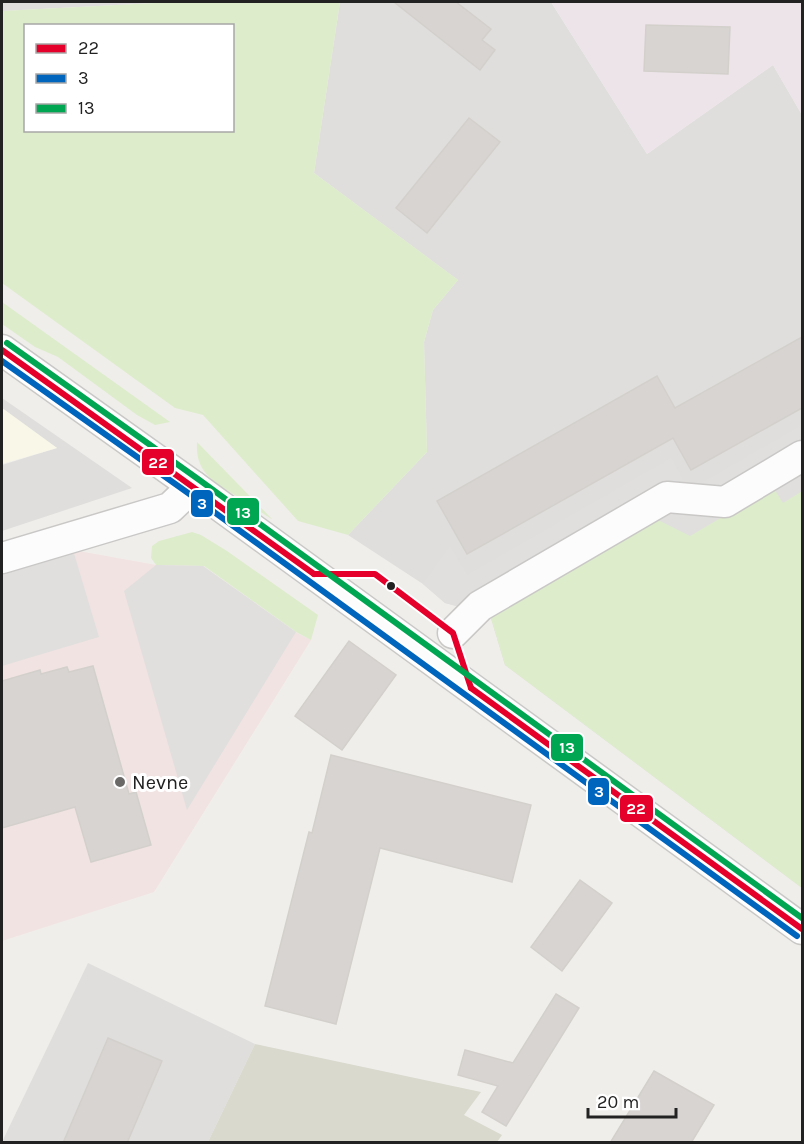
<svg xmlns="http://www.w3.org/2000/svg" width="804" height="1144" viewBox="0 0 804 1144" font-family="Karla,sans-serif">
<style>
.residential{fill:#dfdedc}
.commercial{fill:#f1e3e1}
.industrial{fill:#ede4e9}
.education{fill:#f8f7e8}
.construction{fill:#d9d9cd}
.grass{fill:#ddeccb;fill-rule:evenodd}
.parking{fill:#e0dfde}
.building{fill:#d7d4d2;stroke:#d3d0cc;stroke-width:1.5}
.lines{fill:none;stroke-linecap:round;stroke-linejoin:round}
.minor-casing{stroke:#c9c8c7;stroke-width:33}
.minor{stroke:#fdfcfc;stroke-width:30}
.bus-1-casing{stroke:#fff;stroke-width:10}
.bus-2-casing{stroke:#fff;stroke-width:10}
.bus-3-casing{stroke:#fff;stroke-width:10}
.bus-1{stroke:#e4002b;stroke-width:6}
.bus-2{stroke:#0065bd;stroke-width:6}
.bus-3{stroke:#00a651;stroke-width:6}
.bus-dot{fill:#222;stroke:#fff;stroke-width:2}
.poi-dot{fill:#6a6968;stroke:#fff;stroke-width:2}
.labels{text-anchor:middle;stroke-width:6;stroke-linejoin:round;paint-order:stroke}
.poi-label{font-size:20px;fill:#222;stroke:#fff;text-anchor:start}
.line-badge{stroke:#fff;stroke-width:2}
.badge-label{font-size:16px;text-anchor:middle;font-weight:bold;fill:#fff}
</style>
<rect width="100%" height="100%" fill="#f0eeeb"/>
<g class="residential">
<polygon points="2,2 174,2 2,11"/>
<polygon points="340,2 551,2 647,154 773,65 802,115 802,888 505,665 490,615 445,603 423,584 348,535 427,452 424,342 433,310 458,280 314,173"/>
<polygon points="2,398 132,488 2,531 2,465 57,448 2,408"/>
<polygon points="88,963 255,1044 208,1142 2,1142"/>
</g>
<polygon class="commercial" points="73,550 156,565 203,566 295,632 311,640 154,892 2,941 2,571"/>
<polygon class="industrial" points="551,2 802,2 802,115 773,65 647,154"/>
<polygon class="education" points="2,408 57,448 2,464"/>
<polygon class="construction" points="255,1044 481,1092 464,1115 502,1135 497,1142 208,1142"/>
<g class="grass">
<path d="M174,2h166l-26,171 144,107 -25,30 -9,32 3,110 -79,83 -50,-14 -95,-106 -28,-7 -173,-125v-272zM26,26h206v104h-206z"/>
<polygon points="2,302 170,422 155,425 137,415 58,357 35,347 2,324"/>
<path d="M197,442l76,78c-12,-8 -25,-16 -37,-24 -22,-14 -41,-23 -39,-54z"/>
<polygon points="773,486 783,502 802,491 802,888 505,665 490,615 658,519"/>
<polygon points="192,532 201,535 227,551 318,615 311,640 296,632 204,566 156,565 151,558 152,546 159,541"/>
</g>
<g class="parking">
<polygon points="802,425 802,491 783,503 773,487 690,536 658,520 490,615 445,603 423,584 450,546 467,575 671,458 689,490"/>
<polygon points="73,550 99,637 2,666 2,571"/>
<polygon points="156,565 203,566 296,632 187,810 124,591"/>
</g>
<g class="building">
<polygon points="394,2 456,2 491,29 482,40 495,50 480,70"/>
<polygon points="646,25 730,27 728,74 644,71"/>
<polygon points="469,118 500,142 427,233 396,208"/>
<polygon points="802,337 802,408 691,470 673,438 467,554 437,501 657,376 675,408"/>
<polygon points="349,641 396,675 342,750 295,716"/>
<polygon points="93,666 129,794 136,792 151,845 91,862 75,807 2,828 2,681 40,670 41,674 67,667 69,672"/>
<polygon points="331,755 531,805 512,882 380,848 336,1024 265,1006 309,832 312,833"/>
<polygon points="580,880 612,903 562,971 531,947"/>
<polygon points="556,994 579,1008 506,1126 482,1112 498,1086 458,1075 465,1050 513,1063"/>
<polygon points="108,1038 162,1061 127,1143 63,1143"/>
<polygon points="654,1071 714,1105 691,1143 610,1143"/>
</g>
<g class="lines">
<defs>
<g id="minor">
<polyline points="2,350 193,486 802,929"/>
<polyline points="2,558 170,508 193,486"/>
<polyline points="453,633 480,606 667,497 725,502 802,456"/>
</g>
</defs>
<use href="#minor" class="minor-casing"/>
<use href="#minor" class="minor"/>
<defs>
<g id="bus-1">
<polyline points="2,350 314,574"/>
<polyline points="314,574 375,574 453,633 471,688"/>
<polyline points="471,688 802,929"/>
</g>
<polyline id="bus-2" points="2,361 188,493 797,936"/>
<polyline id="bus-3" points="7,343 198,479 802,918"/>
</defs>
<use href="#bus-1" class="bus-1-casing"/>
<use href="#bus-2" class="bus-2-casing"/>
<use href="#bus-3" class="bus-3-casing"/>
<use href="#bus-1" class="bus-1"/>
<use href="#bus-2" class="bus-2"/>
<use href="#bus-3" class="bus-3"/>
</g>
<circle class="bus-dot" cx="391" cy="586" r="5"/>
<circle class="poi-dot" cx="120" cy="782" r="6"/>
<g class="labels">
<g class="poi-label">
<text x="132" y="789">Nevne</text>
</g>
</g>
<g class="line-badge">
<rect x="141" y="448" width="34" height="28" rx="6" fill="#e4002b"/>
<rect x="190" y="489" width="24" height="29" rx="6" fill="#0065bd"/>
<rect x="226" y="497" width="34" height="29" rx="6" fill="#00a651"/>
<rect x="550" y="733" width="34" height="29" rx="6" fill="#00a651"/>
<rect x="587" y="777" width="23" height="29" rx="6" fill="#0065bd"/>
<rect x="619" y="794" width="35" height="29" rx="6" fill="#e4002b"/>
</g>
<g class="badge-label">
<text x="158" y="468">22</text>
<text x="202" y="509">3</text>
<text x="243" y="518">13</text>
<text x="567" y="753">13</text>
<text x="599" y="797">3</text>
<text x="636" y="814">22</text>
</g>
<rect width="804" height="1144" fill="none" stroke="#222222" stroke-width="6"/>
<rect x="24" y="24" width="210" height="108" fill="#ffffff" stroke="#a7a7a7" stroke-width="1.5"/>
<rect x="36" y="44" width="30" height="9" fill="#e4002b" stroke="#a7a7a7" stroke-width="1.5"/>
<text x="78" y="54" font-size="18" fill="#222222">22</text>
<rect x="36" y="74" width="30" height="9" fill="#0065bd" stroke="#a7a7a7" stroke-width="1.5"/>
<text x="78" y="84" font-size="18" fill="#222222">3</text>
<rect x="36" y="104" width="30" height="9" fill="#00a651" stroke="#a7a7a7" stroke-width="1.5"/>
<text x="78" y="114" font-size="18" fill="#222222">13</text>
<path d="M588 1108v9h88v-9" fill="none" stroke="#222222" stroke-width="3"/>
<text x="597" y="1108" font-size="18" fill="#222222" stroke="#ffffff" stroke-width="4.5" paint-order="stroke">20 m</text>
</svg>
